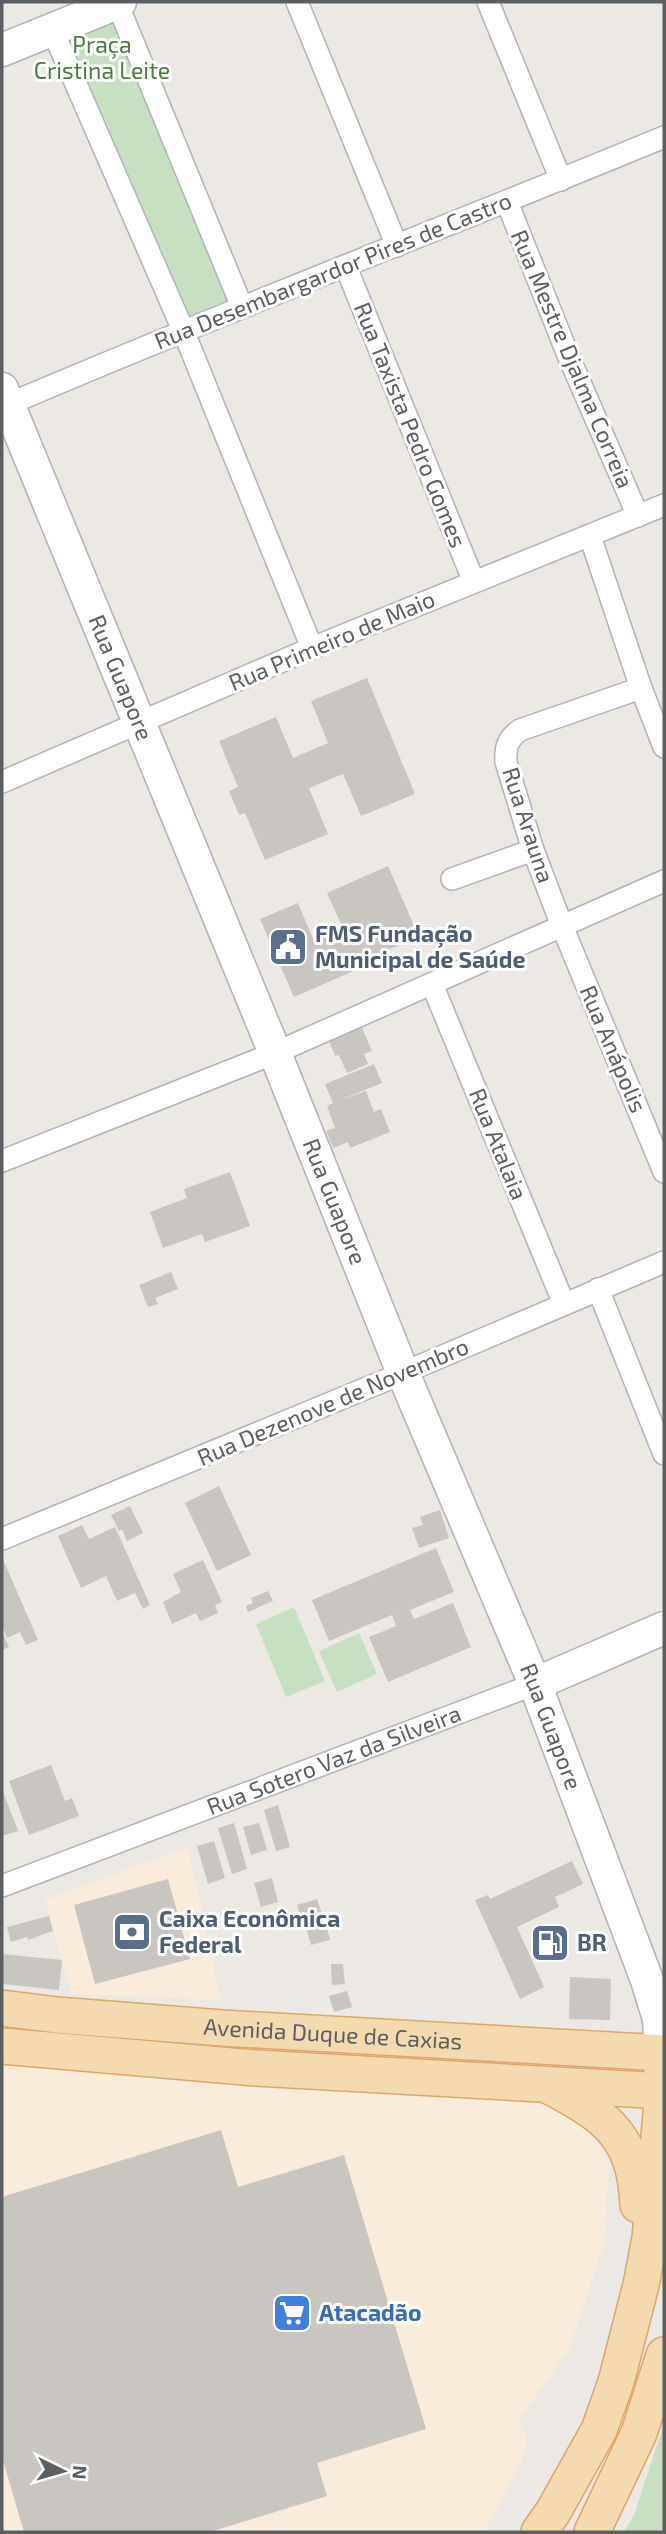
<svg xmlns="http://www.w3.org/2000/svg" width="666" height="2534" viewBox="0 0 666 2534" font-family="'Exo 2',sans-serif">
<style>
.commercial{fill:#f9ecdb}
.green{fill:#c8e0c2}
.building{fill:#c9c5c1}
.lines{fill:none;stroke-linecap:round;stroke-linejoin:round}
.street-casing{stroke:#b0b4b6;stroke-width:24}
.secondary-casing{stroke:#afb3b6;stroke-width:35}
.primary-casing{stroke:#dfa669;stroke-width:38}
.street{stroke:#fff;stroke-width:21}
.secondary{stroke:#fff;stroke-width:32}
.primary{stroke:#f4dbaf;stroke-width:35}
.labels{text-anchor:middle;stroke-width:6;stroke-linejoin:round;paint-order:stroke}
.park-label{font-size:23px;fill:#487d3f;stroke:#fff}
.street-label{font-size:23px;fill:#5b5f61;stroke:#fff}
.service-label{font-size:23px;font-weight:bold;fill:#4e5e75;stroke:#fff;text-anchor:start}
.shop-label{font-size:23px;font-weight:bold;fill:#366cbe;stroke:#fff;text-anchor:start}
</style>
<rect width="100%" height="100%" fill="#ece8e3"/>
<g class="commercial">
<polygon points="188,1847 221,2000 71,1994 45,1900"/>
<polygon points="2,2059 505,2097 558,2108 591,2128 609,2167 603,2246 570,2348 519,2420 528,2440 522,2461 484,2532 2,2532"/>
</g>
<g class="green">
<polygon points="117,3 242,307 183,330 52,29"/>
<polygon points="294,1607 325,1681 286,1697 256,1624"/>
<polygon points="359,1633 377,1674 337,1692 319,1651"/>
<polygon points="664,2424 664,2532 624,2532 634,2515"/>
</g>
<g class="building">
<polygon points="367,678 415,794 361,816 343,774 309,788 328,834 265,860 245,813 239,815 229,791 238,787 219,741 276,717 293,758 328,743 311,701"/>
<polygon points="388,866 419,937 385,951 388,956 294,997 260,919 298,903 314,941 343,928 327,893"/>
<polygon points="361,1025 372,1051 364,1054 368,1064 347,1073 339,1055 335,1056 328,1038"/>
<polygon points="374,1064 382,1083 337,1101 366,1091 374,1112 381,1109 390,1132 350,1148 348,1142 333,1148 326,1131 335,1128 327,1106 333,1103 325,1084"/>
<polygon points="230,1172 250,1226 205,1242 202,1234 163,1248 150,1212 187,1198 184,1189"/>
<polygon points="171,1272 178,1289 155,1298 158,1304 148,1307 139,1285"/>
<polygon points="219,1486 251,1555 217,1571 185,1503"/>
<polygon points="130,1506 143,1533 127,1541 122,1529 119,1531 111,1515"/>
<polygon points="440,1510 449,1538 419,1548 412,1528 423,1525 420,1517"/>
<polygon points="82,1525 89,1539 115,1527 150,1605 143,1609 135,1593 117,1601 106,1576 81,1588 58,1536"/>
<polygon points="436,1548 454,1592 410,1610 414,1619 453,1603 471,1647 388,1682 369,1637 396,1626 392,1615 329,1641 312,1600"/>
<polygon points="2,1557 38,1640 26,1645 20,1632 7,1638 2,1625"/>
<polygon points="203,1560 222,1602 215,1605 218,1613 200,1621 196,1613 172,1624 163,1602 181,1592 173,1574"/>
<polygon points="268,1591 273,1601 248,1612 246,1606 253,1603 251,1598"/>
<polygon points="2,1631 9,1647 2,1650"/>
<polygon points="51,1765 65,1801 72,1798 79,1816 29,1835 9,1781"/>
<polygon points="2,1789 18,1831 2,1836"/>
<polygon points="278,1805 290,1847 276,1851 264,1810"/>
<polygon points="234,1823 247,1869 232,1874 218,1828"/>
<polygon points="259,1823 267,1850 251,1855 243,1827"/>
<polygon points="214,1841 225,1878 208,1884 197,1846"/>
<polygon points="572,1861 583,1884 555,1897 559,1907 517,1927 544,1987 520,1999 475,1900 488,1895 490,1899"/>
<polygon points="272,1878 278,1902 261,1907 254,1883"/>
<polygon points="168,1879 190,1959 95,1984 74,1905"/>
<polygon points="317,1899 323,1918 303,1924 297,1905"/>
<polygon points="49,1916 53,1931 28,1940 27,1937 11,1942 7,1927"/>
<polygon points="326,1925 330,1940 311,1945 307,1931"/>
<polygon points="2,1954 62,1960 59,1990 2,1984"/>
<polygon points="331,1964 343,1964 345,1984 332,1985"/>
<polygon points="570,1977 611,1979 610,2020 569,2019"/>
<polygon points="347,1991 352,2007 334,2012 329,1996"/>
<polygon points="221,2130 238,2187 344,2155 426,2429 317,2463 327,2496 210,2532 24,2532 2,2457 2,2197"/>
</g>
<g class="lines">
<defs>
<g id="street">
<polyline points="297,2 397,246"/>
<polyline points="488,2 561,180"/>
<polyline points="117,3 242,307"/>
<polyline points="52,29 183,330 312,648"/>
<polyline points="507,202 568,355 638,516"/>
<polyline points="346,267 474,582"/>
<path d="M2,407c219,-94 442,-179 662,-270"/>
<polyline points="590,536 641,688 664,747"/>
<path d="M641,688l-121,42c-12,9 -15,16 -14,32l27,88 29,76 102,246"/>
<polyline points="2,782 312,648 664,505"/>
<polyline points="452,879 533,850"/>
<polyline points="432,984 564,1304"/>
<polyline points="2,1161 275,1053 664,881"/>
<polyline points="598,1289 664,1454"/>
<polyline points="2,1539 403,1373 664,1262"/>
<path id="s1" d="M2,1886l533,-202"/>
</g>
<g id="secondary">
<polyline points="2,50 120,2"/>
<path id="s2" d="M2,389l273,664 128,320 132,311 112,296 12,39 2,34"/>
<polyline points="535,1684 664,1628"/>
</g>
<g id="primary">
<path id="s3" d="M2,2008l55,7 165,13 442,25"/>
<polyline points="2,2046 256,2068 664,2091"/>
<path d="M551,2087c57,30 84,50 87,118"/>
<polyline points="539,2532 553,2512 599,2430 616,2382 641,2285 650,2238 663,2091 662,2067"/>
<polyline points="592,2532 639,2433 664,2355"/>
</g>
</defs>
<use href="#street" class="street-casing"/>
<use href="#secondary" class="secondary-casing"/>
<use href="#primary" class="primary-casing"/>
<use href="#street" class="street"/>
<use href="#secondary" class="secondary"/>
<use href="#primary" class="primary"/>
</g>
<defs>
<symbol id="civic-square" viewBox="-11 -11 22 22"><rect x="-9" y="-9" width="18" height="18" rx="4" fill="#5c6f8a" stroke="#fff"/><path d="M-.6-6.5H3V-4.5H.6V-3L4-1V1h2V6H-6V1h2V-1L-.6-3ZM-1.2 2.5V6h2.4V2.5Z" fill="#fff"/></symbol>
<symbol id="bank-square" viewBox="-11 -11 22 22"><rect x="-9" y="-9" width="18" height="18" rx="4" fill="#5c6f8a" stroke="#fff"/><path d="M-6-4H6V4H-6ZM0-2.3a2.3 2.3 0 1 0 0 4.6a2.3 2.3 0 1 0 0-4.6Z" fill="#fff"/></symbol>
<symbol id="fuel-square" viewBox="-11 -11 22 22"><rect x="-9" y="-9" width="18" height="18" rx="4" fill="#5c6f8a" stroke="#fff"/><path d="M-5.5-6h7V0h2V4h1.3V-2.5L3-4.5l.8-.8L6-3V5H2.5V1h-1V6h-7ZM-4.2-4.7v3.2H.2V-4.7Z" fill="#fff"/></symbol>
<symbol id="supermarket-square" viewBox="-11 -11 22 22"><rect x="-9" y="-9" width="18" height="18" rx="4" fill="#3f7fe0" stroke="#fff"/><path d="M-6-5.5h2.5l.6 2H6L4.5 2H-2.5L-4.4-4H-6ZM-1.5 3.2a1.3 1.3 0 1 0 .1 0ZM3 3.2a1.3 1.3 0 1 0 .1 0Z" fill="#fff"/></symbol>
</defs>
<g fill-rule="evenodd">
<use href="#civic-square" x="266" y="925" width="44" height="44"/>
<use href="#bank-square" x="110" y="1910" width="44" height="44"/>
<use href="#fuel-square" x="528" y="1921" width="44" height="44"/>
<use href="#supermarket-square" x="270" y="2291" width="44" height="44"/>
</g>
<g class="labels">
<g class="park-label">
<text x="102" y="53">Praça<tspan x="102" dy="26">Cristina Leite</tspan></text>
</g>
<g class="street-label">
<text transform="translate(333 271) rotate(-22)" y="8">Rua Desembargardor Pires de Castro</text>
<text transform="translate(572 359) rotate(67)" y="8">Rua Mestre Djalma Correia</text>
<text transform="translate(410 425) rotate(68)" y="8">Rua Taxista Pedro Gomes</text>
<text transform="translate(332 641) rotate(-23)" y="8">Rua Primeiro de Maio</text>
<text dy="8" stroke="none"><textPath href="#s2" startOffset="312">Rua Guapore</textPath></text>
<text transform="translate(528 825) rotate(72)" y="8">Rua Arauna</text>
<text transform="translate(613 1049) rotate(67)" y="8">Rua Anápolis</text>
<text transform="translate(498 1144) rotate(68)" y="8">Rua Atalaia</text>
<text dy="8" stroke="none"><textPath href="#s2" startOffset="878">Rua Guapore</textPath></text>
<text transform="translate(333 1402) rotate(-23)" y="8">Rua Dezenove de Novembro</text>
<text dy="8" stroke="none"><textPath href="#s2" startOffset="1446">Rua Guapore</textPath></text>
<text dy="8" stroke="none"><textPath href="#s1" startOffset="355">Rua Sotero Vaz da Silveira</textPath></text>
<text dy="8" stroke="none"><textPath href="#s3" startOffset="332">Avenida Duque de Caxias</textPath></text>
</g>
<g class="service-label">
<text x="315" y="942">FMS Fundação<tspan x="315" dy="26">Municipal de Saúde</tspan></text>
<text x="159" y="1927">Caixa Econômica<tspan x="159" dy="26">Federal</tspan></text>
<text x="577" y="1951">BR</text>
</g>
<g class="shop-label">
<text x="319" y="2321">Atacadão</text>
</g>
</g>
<rect width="666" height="2534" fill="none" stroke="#5b5f61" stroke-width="7"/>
<g transform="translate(63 2471) rotate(95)" stroke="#ffffff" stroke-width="5" paint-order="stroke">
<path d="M0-5L12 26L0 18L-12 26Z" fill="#5b5f61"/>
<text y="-10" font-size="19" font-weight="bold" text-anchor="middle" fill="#5b5f61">N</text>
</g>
</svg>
